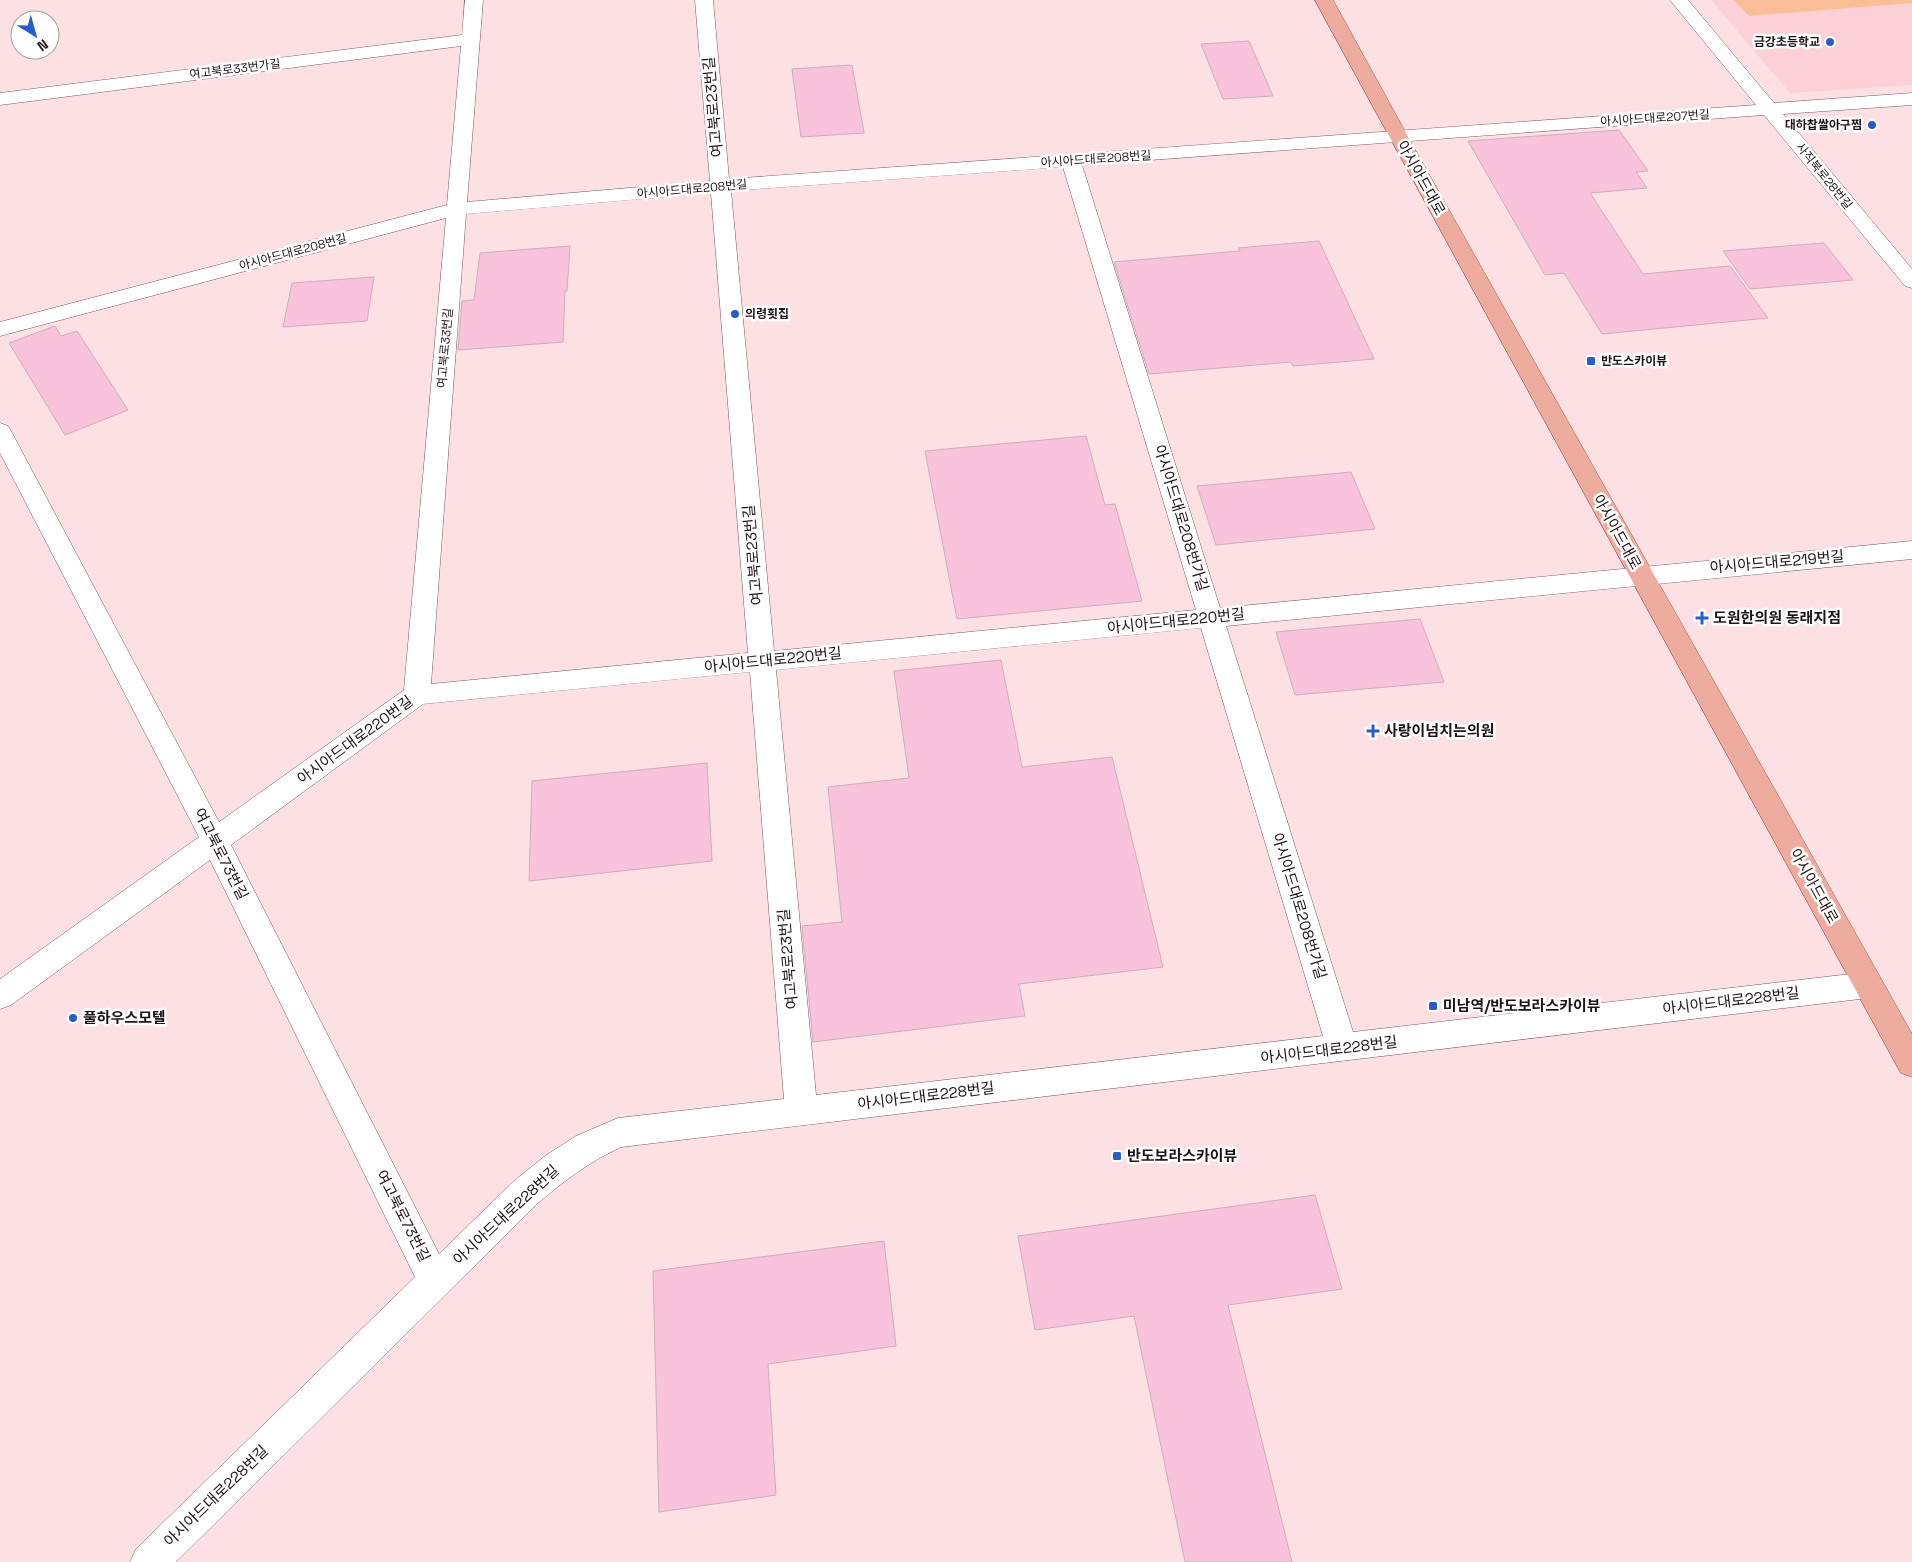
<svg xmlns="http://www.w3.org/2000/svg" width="1912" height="1562" viewBox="0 0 1912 1562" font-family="'Space Grotesk','Noto Sans KR',sans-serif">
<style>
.built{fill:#fcd1d6}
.green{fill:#f9be98}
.building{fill:#f9c3dc;stroke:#ccaebc}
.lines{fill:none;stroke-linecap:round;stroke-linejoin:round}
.minor-casing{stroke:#75585b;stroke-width:1}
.major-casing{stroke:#9d5244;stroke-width:1}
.minor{fill:#fff;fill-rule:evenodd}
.major{fill:#edac9e;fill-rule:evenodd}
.poi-dot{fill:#275dcb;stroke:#fff;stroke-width:2}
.labels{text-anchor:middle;stroke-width:5;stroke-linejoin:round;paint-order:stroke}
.far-poi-label{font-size:12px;font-weight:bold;fill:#1f1315;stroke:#fff;text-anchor:end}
.far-street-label{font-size:12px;fill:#1f1315;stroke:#fff}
.street-label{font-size:15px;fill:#1f1315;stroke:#fff}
.poi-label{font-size:15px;font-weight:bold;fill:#1f1315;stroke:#fff;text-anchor:start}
</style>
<rect width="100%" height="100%" fill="#fde0e3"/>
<polygon class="built" points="1711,0 1912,0 1912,85 1790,93"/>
<polygon class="green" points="1734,0 1912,0 1912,3 1749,16"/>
<g class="building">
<polygon points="1249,41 1273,96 1223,99 1201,44"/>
<polygon points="852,65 864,133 801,137 792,69"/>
<polygon points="1619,130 1648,171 1636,172 1647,188 1590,193 1643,274 1730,266 1768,318 1602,334 1564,273 1545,275 1468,141"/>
<polygon points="1319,241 1374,359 1293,366 1291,362 1149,374 1114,262 1240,251 1238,248"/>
<polygon points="1824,243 1853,280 1750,289 1723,251"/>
<polygon points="570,246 567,291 565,291 563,342 458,350 462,301 474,300 480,253"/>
<polygon points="374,277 367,321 283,327 292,283"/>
<polygon points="55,326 61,336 77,331 128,410 65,435 9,343"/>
<polygon points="1086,436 1105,505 1115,504 1142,601 957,619 925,451"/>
<polygon points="1351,472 1375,529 1216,545 1197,486"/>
<polygon points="1420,619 1444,682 1295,695 1276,632"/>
<polygon points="1001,660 1022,767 1112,757 1163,967 1019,984 1025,1016 813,1042 802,926 842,922 828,787 909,778 894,671"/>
<polygon points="707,763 712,861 529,881 532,781"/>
<polygon points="1315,1195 1342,1289 1228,1305 1292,1562 1185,1562 1134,1316 1035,1330 1018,1236"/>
<polygon points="884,1241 896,1346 768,1364 776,1495 659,1512 653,1271"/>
</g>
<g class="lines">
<defs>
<path id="minor" d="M465,0h18l-16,202 243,-21 -15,-181h18l16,179 1027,-74 -86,-105h18l86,103 138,-10v12l-129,9 129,155v19l-7,-2 -141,-171 -682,50 138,443 692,-67v18l-686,67 127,406 515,-60 11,4 4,9 -4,9 -11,4 -1247,149c-32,15 -57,34 -83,56l-362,359h-46l6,-13 279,-272 -205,-417 -199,145 -11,4v-30l199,-142 -199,-384v-30l8,3 3,5 208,391 185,-132 42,-472 -446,118v-14l447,-117 14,-159 -461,59v-12l462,-58zM1063,167l133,443 -422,41 -43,-460zM711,193l37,460 -317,31 35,-470zM1201,628l122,408 -507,59 -40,-425zM750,672l34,427 -166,19 -42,18 -31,20 -31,25 -75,73 -208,-409 192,-141z"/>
<polygon id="major" points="1315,0 1333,0 1408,137 1912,1034 1912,1077 1901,1073"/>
</defs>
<use href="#minor" class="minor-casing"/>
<use href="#major" class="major-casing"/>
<use href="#minor" class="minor"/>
<use href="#major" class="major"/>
</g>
<g class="poi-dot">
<circle cx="1830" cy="42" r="5"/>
<circle cx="1872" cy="125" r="5"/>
<circle cx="735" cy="314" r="5"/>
<rect x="1586" y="356" width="10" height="10" rx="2.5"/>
<path d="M1699.5 610.5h5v5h5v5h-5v5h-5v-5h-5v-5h5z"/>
<path d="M1370.5 723.5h5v5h5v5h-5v5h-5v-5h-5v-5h5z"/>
<rect x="1428" y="1001" width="10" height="10" rx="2.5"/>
<circle cx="73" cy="1018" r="5"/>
<rect x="1112" y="1151" width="10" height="10" rx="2.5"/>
</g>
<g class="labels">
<g class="far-poi-label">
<text x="1820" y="46">금강초등학교</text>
<text x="1862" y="129">대하찹쌀아구찜</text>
<text x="745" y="318" text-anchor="start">의령횟집</text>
<text x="1601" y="365" text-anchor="start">반도스카이뷰</text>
</g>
<g class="far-street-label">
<text transform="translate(235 69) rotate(-7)" y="4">여고북로33번가길</text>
<text transform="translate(1655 118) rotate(-4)" y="4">아시아드대로207번길</text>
<text transform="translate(1096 159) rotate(-4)" y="4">아시아드대로208번길</text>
<text transform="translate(1824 176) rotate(51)" y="4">사직북로28번길</text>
<text transform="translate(692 189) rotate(-5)" y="4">아시아드대로208번길</text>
<text transform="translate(293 252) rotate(-15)" y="4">아시아드대로208번길</text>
<text transform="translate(445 348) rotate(-85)" y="4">여고북로33번길</text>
</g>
<g class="street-label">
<text transform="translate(713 107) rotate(-95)" y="5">여고북로23번길</text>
<text transform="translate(1421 178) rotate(61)" y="5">아시아드대로</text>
<text transform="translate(1181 518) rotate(73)" y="5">아시아드대로208번가길</text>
<text transform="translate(1617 532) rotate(61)" y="5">아시아드대로</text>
<text transform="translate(753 555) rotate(-95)" y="5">여고북로23번길</text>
<text transform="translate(1777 562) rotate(-5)" y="5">아시아드대로219번길</text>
<text transform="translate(1176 621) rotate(-6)" y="5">아시아드대로220번길</text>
<text transform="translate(773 660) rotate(-6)" y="5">아시아드대로220번길</text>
<text transform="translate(355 740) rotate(-36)" y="5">아시아드대로220번길</text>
<text transform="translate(221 854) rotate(63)" y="5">여고북로73번길</text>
<text transform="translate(1814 886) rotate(61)" y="5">아시아드대로</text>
<text transform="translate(1299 906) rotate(73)" y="5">아시아드대로208번가길</text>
<text transform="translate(788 959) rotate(-95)" y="5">여고북로23번길</text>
<text transform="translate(1731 1001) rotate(-7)" y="5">아시아드대로228번길</text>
<text transform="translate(1329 1050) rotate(-7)" y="5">아시아드대로228번길</text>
<text transform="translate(926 1096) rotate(-7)" y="5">아시아드대로228번길</text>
<text transform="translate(506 1215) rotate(-43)" y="5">아시아드대로228번길</text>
<text transform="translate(403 1216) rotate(63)" y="5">여고북로73번길</text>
<text transform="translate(216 1496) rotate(-44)" y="5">아시아드대로228번길</text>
</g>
<g class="poi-label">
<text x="1713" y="623">도원한의원 동래지점</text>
<text x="1384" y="736">사랑이넘치는의원</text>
<text x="1443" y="1011">미남역/반도보라스카이뷰</text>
<text x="83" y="1023">풀하우스모텔</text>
<text x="1127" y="1161">반도보라스카이뷰</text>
</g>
</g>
<g transform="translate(35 35) rotate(143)"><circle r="24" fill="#ffffff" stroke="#a5a1a1"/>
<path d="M0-4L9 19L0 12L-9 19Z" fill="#275dcb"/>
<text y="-8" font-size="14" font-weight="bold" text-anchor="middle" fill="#1f1315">N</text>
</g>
</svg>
